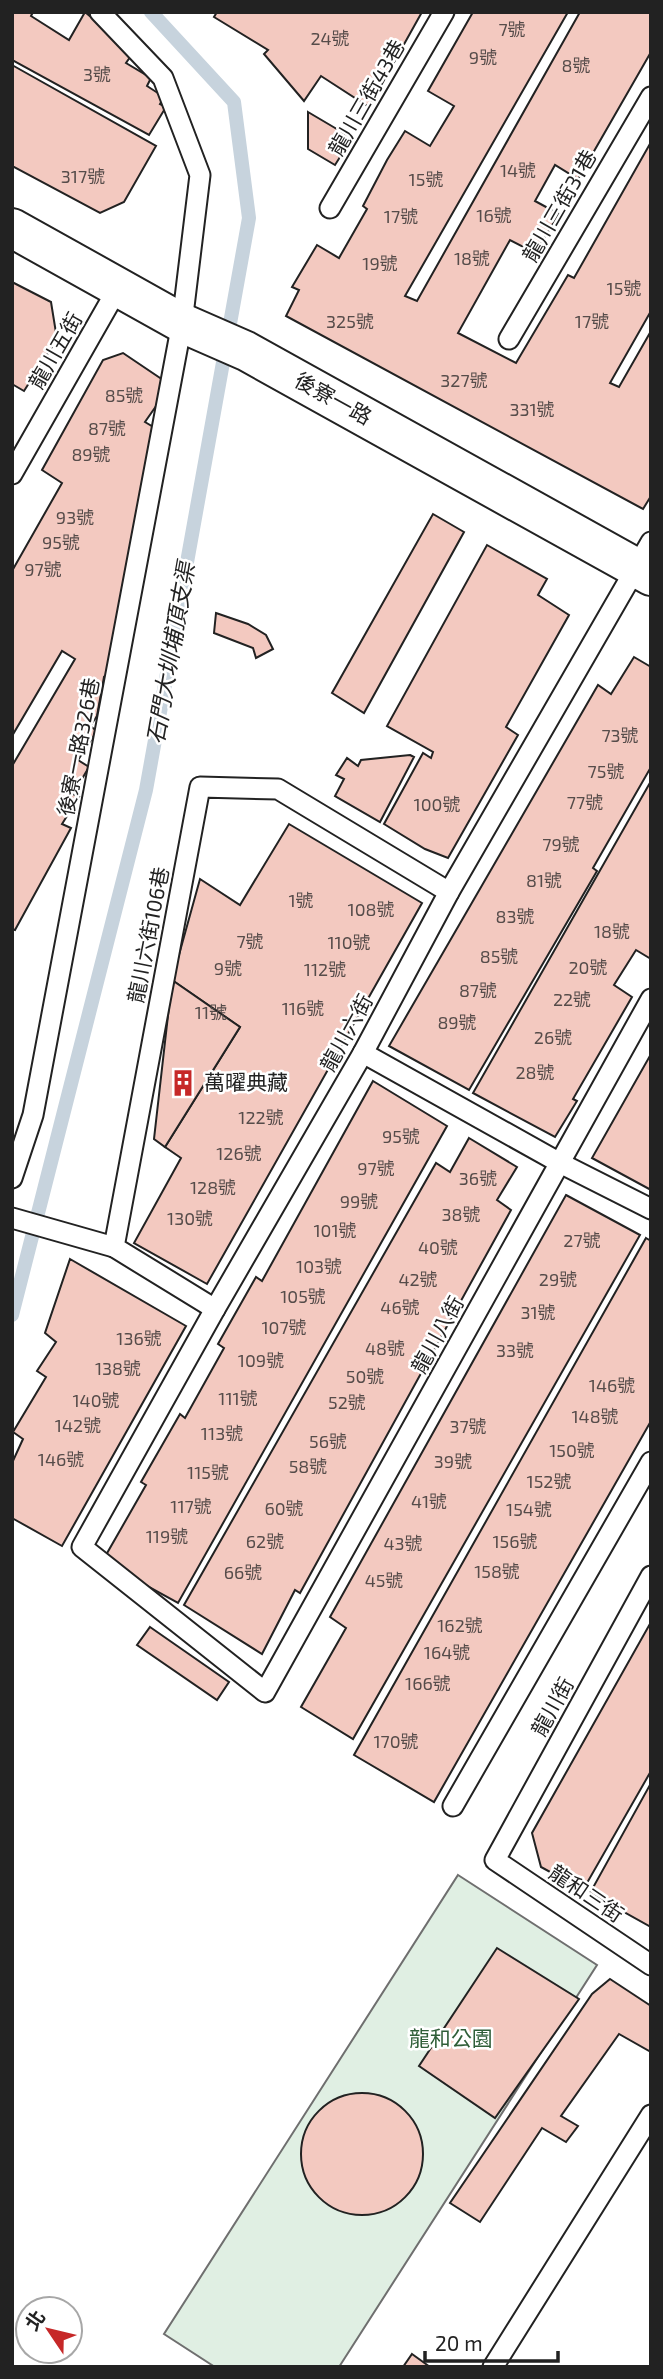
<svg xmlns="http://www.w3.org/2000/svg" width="663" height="2379" viewBox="0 0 663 2379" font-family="'Exo 2','Noto Sans TC',sans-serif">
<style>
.green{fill:#e0efe3;stroke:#6f6f6f;stroke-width:2}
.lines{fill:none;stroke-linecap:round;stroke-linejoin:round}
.stream{stroke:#c7d3dd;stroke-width:14}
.building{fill:#f3c9c0;stroke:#222;stroke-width:2}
.lane-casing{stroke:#222;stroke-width:23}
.street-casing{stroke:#222;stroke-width:42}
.lane{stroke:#fff;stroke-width:19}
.street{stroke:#fff;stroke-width:38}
.labels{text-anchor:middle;stroke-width:5;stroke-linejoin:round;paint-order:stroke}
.number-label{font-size:18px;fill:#564c4a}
.street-label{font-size:21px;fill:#222;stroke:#fff}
.poi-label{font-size:21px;fill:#222;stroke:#fff;text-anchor:start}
.park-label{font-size:21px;fill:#2f5e38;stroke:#fff}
.water-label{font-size:23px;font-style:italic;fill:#222;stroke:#fff}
</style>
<rect width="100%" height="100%" fill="#fff"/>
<polygon class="green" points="458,1875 597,1965 339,2367 215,2367 164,2334"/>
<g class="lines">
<polyline class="stream" points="12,1315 146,790 249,218 234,102 151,12"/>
</g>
<g class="building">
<polygon points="12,12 33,12 31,16 69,40 85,12 133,53 126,63 151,78 147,86 164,97 160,104 166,107 149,135 12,60"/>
<polygon points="217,12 422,12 369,107 321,76 304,101 264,54 268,50 214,17"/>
<polygon points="473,12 568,12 405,296 417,301 580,12 651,12 651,52 578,179 555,165 535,201 559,214 535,253 510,240 458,333 516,363 568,275 574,278 651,142 651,311 610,383 619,387 651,331 651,496 643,509 286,316 299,290 292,287 317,245 339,258 367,209 363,206 387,160 405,131 430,146 454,106 428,91"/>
<polygon points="12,65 156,146 124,202 100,213 12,166"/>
<polygon points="308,112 352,138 335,165 308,149"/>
<polygon points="12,282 51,302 57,339 24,391 12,384"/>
<polygon points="123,353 163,380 161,399 145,422 160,431 109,678 104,677 97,716 90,726 97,731 78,760 89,767 73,794 79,797 62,824 71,828 15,930 12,929 12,766 75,659 62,651 12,736 12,571 62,483 42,470 103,360"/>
<polygon points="433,514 464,532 364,713 332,693"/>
<polygon points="487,545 547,579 538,595 569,615 506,727 518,735 448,858 425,849 384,824 423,753 431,758 433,752 387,726"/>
<polygon points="216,613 248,624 266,635 273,649 256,658 253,648 214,633"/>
<polygon points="634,657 651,667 651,767 593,868 597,871 469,1090 389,1046 598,685 611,694"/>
<polygon points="410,755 414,757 380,822 335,796 344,779 336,775 347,758 358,766 361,760"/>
<polygon points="651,781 651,959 636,950 614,985 632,997 573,1099 577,1101 555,1137 473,1093"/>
<polygon points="289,824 422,903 207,1284 134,1243 181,1158 165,1147 240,1027 172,980 200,879 240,905"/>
<polygon points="172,980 240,1027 165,1147 154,1139"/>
<polygon points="651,1054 651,1190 592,1158"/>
<polygon points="373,1081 447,1126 178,1603 118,1570 106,1555 146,1485 141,1482 180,1414 185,1418 224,1348 218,1344 256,1277 262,1281"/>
<polygon points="469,1138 517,1167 497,1200 511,1210 300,1593 295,1590 262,1654 184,1605 436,1163 450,1172"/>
<polygon points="566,1195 640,1235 353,1739 301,1707 346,1628 330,1617"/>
<polygon points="646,1238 651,1241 651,1421 434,1802 354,1755"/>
<polygon points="70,1259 186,1326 62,1546 12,1518 12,1463 23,1439 13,1432 46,1377 37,1371 56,1342 45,1333"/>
<polygon points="651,1622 651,1771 583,1890 541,1867 532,1833"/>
<polygon points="150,1627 229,1682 217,1700 137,1645"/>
<polygon points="651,1783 651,1927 590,1893"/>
<polygon points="497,1948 579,1999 495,2118 419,2066"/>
<polygon points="610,1979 651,2006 651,2052 619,2034 561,2116 578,2126 566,2142 542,2128 480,2222 450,2203 592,1994"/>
<circle cx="362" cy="2154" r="61"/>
<polygon points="412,2354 430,2367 403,2367"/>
</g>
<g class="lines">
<defs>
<g id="lane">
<polyline points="330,208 444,12"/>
<polyline points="509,339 651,97"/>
<polyline points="12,474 118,288"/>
<polyline points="651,542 449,892 363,1053 215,1309 82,1547 265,1692 651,999"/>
<polyline points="363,1053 560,1163 651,1209"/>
<polyline points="12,1178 33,1115 182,323 200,175 163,78 100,12"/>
<polyline points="12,1218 114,1247"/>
<polyline points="215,1309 114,1247 200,787 278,789 449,892"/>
<polyline points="651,1576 495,1860 651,1965"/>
<polyline points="453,1806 651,1462"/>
<polyline points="493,2367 651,2115"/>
</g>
<polyline id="street" points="12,228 182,323 246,351 651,576"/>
</defs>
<use href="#lane" class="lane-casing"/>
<use href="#street" class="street-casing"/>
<use href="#lane" class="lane"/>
<use href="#street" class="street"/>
</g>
<defs>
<symbol id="building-bare" viewBox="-9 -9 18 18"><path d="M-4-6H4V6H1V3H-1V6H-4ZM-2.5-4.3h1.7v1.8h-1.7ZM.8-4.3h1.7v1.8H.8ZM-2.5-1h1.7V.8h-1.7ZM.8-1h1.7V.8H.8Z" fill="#c62828" stroke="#fff" stroke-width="2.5" paint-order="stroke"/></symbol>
</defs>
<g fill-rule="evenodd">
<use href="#building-bare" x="164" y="1064" width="38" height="38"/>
</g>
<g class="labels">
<g class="number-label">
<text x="512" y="36">7號</text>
<text x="330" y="45">24號</text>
<text x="483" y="64">9號</text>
<text x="576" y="72">8號</text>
<text x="97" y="81">3號</text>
<text x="518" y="177">14號</text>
<text x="83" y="183">317號</text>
<text x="426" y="186">15號</text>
<text x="494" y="222">16號</text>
<text x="401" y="223">17號</text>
<text x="472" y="265">18號</text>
<text x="380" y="270">19號</text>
<text x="624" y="295">15號</text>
<text x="350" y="328">325號</text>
<text x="592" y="328">17號</text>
<text x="464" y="387">327號</text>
<text x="124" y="402">85號</text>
<text x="532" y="416">331號</text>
<text x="107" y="435">87號</text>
<text x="91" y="461">89號</text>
<text x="75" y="524">93號</text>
<text x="61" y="549">95號</text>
<text x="43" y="576">97號</text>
<text x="620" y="742">73號</text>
<text x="606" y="778">75號</text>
<text x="585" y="809">77號</text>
<text x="437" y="811">100號</text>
<text x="561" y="851">79號</text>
<text x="544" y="887">81號</text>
<text x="301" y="907">1號</text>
<text x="371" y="916">108號</text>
<text x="515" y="923">83號</text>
<text x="612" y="938">18號</text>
<text x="250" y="948">7號</text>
<text x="349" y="949">110號</text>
<text x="499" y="963">85號</text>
<text x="588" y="974">20號</text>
<text x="228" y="975">9號</text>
<text x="325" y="976">112號</text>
<text x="478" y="997">87號</text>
<text x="572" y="1006">22號</text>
<text x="303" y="1015">116號</text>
<text x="211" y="1019">11號</text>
<text x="457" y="1029">89號</text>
<text x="553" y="1044">26號</text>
<text x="535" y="1079">28號</text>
<text x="261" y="1124">122號</text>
<text x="401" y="1143">95號</text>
<text x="239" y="1160">126號</text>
<text x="376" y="1175">97號</text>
<text x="478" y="1185">36號</text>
<text x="213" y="1194">128號</text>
<text x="359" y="1208">99號</text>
<text x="461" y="1221">38號</text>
<text x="190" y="1225">130號</text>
<text x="335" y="1237">101號</text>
<text x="582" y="1247">27號</text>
<text x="438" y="1254">40號</text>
<text x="319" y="1273">103號</text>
<text x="418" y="1286">42號</text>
<text x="558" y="1286">29號</text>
<text x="303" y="1303">105號</text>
<text x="400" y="1314">46號</text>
<text x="538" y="1319">31號</text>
<text x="284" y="1334">107號</text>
<text x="139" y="1345">136號</text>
<text x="385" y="1355">48號</text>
<text x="515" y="1357">33號</text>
<text x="261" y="1367">109號</text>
<text x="118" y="1375">138號</text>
<text x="365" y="1383">50號</text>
<text x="612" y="1392">146號</text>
<text x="238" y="1405">111號</text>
<text x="96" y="1407">140號</text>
<text x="347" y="1409">52號</text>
<text x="595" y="1423">148號</text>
<text x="78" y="1432">142號</text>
<text x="468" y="1433">37號</text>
<text x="222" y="1440">113號</text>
<text x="328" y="1448">56號</text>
<text x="572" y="1457">150號</text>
<text x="61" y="1466">146號</text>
<text x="453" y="1468">39號</text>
<text x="308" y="1473">58號</text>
<text x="208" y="1479">115號</text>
<text x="549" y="1488">152號</text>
<text x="429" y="1508">41號</text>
<text x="191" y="1513">117號</text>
<text x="284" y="1515">60號</text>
<text x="529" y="1516">154號</text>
<text x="167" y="1543">119號</text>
<text x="265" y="1548">62號</text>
<text x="515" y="1548">156號</text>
<text x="403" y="1550">43號</text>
<text x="497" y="1578">158號</text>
<text x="243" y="1579">66號</text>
<text x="384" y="1587">45號</text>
<text x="460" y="1632">162號</text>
<text x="447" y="1659">164號</text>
<text x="428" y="1690">166號</text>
<text x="396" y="1748">170號</text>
</g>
<g class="street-label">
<text transform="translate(367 98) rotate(-60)" y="7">龍川三街43巷</text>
<text transform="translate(560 206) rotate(-60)" y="7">龍川三街31巷</text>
<text transform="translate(56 351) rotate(-60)" y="7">龍川五街</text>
<text transform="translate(333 399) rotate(29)" y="7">後寮一路</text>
<text transform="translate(79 747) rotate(-79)" y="7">後寮一路326巷</text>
<text transform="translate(149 935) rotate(-79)" y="7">龍川六街106巷</text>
<text transform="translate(347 1033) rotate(-61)" y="7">龍川六街</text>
<text transform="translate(438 1335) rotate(-61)" y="7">龍川八街</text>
<text transform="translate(553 1707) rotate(-61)" y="7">龍川街</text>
<text transform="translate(586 1894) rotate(34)" y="7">龍和三街</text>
</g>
<g class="poi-label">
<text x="204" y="1090">萬曜典藏</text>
</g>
<g class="park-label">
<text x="451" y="2046">龍和公園</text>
</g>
<g class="water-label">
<text transform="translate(171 653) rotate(-80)" y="8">石門大圳埔頂支渠</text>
</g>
</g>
<rect width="663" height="2379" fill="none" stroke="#222222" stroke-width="28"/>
<g transform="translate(49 2330) rotate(305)"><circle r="33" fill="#ffffff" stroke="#a7a7a7" stroke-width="2"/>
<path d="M0-5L12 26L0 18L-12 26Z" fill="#c62828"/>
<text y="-10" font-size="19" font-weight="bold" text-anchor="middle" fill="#222222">北</text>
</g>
<path d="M425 2351v10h133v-10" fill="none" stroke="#222222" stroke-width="3.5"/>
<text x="435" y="2351" font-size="21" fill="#222222" stroke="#ffffff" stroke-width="5" paint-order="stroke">20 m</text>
</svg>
